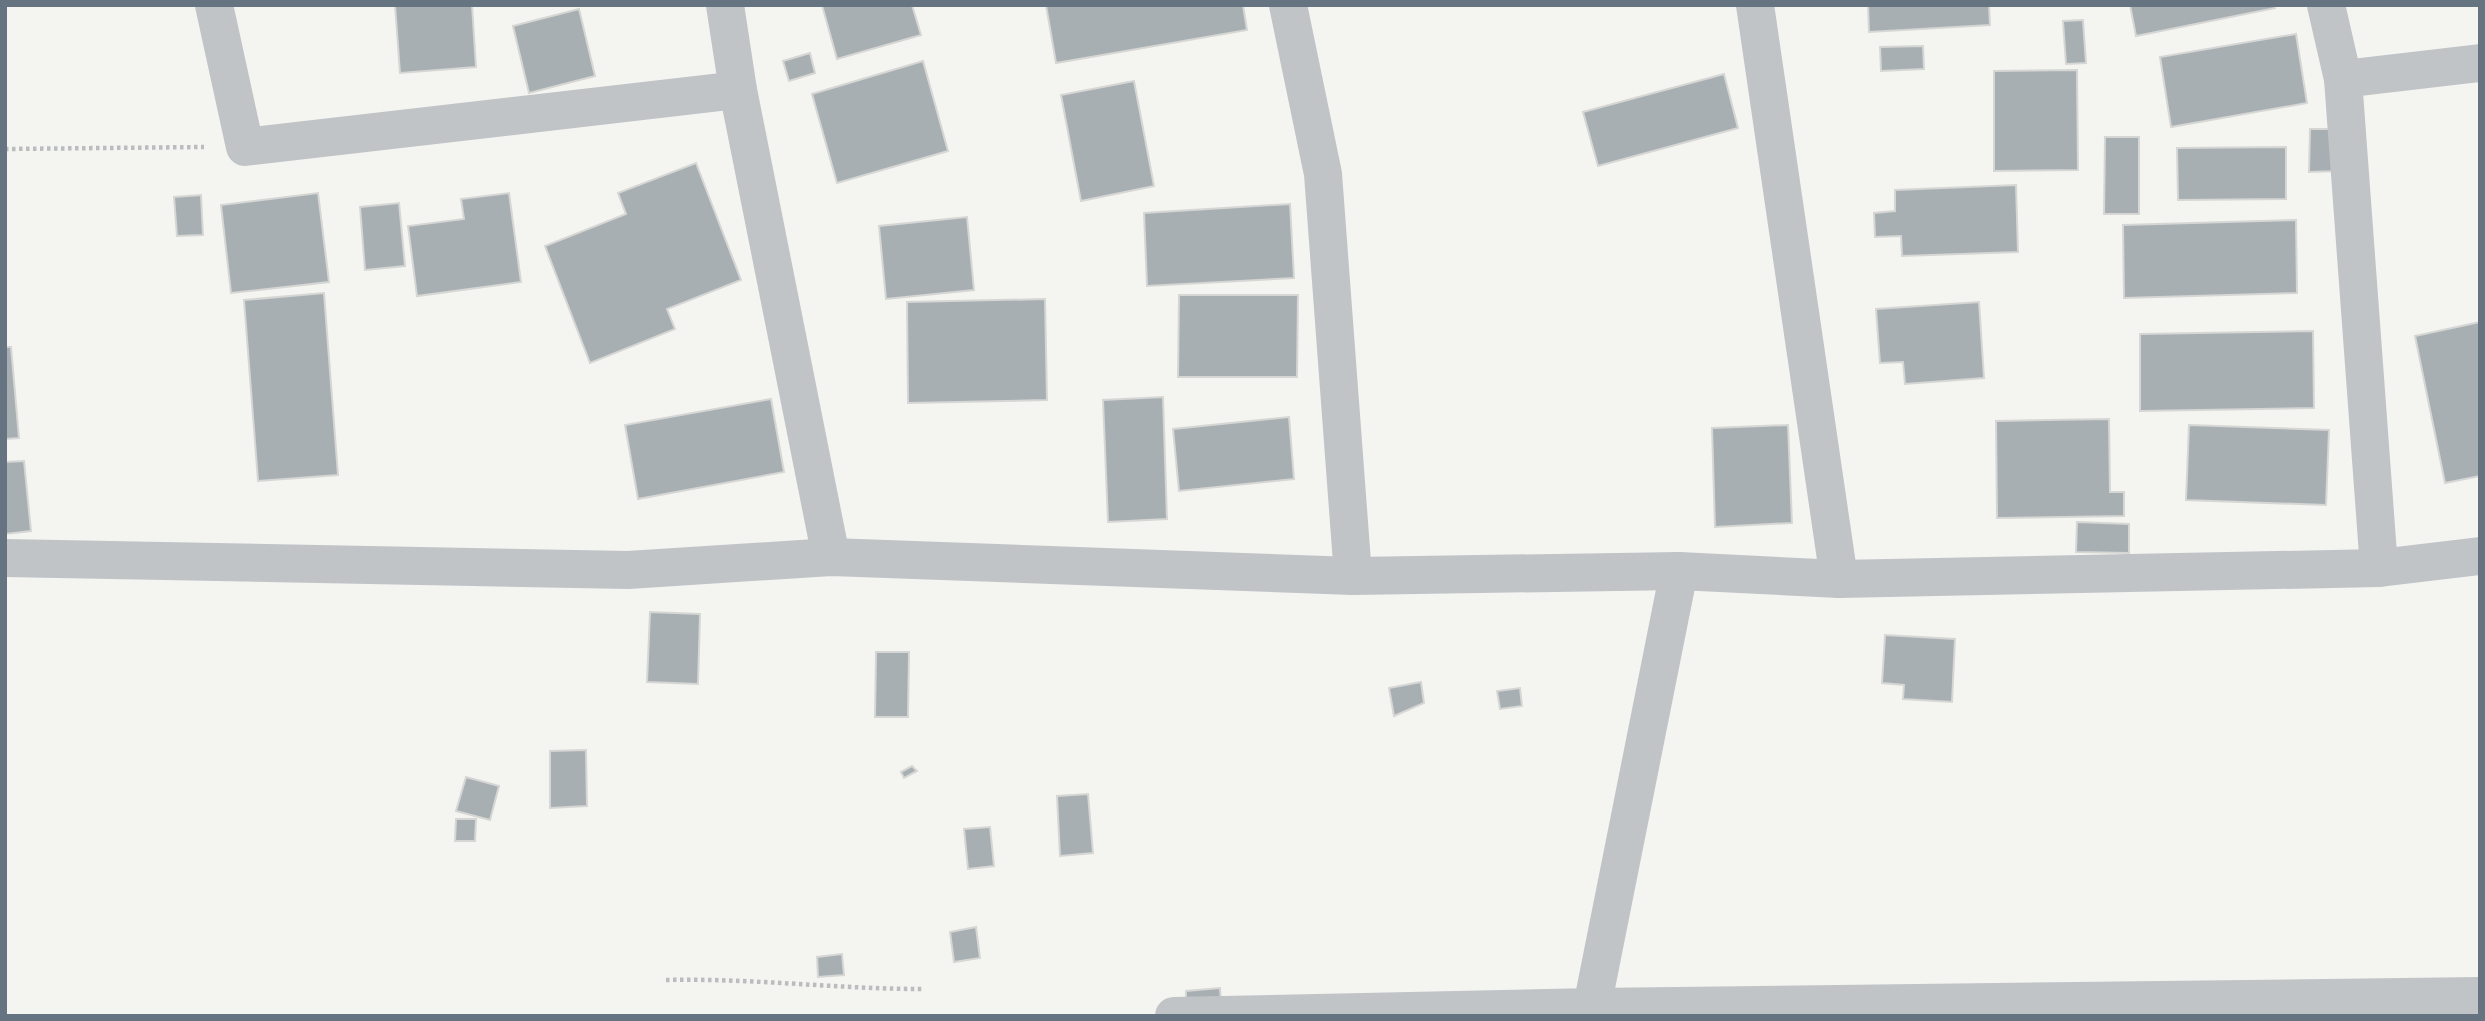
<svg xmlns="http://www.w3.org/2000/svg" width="2485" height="1021" viewBox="0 0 2485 1021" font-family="'Noto Sans',sans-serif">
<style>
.building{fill:#a7afb3;stroke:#d6d6d4;stroke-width:2}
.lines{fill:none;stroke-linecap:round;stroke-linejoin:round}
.path{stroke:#babcbe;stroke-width:4.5;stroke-dasharray:3.5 3.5;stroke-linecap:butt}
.minor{stroke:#c0c4c7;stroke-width:38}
</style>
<rect width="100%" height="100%" fill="#f4f4f1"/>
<g class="building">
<polygon points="395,5 472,5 476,67 400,73"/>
<polygon points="822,5 912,5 921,35 837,59"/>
<polygon points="1046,5 1243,5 1247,30 1056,63"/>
<polygon points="1868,5 1989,5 1990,25 1869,32"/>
<polygon points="2130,5 2274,5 2275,8 2136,36"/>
<polygon points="579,9 595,76 529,93 513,26"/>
<polygon points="2083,20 2086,63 2066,64 2063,21"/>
<polygon points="2296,34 2307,103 2171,127 2160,57"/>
<polygon points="1923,46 1924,69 1881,71 1880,47"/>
<polygon points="810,53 815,73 789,81 783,61"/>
<polygon points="923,61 948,151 837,183 812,94"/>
<polygon points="2077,70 2078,170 1994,171 1994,71"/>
<polygon points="1724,74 1738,128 1598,166 1583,112"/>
<polygon points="1134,81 1154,186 1081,201 1061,95"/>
<polygon points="2310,129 2339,129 2339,171 2309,172"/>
<polygon points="2105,137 2139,137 2139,214 2104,214"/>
<polygon points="2286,147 2286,199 2178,200 2177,148"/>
<polygon points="696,163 741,280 667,309 675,329 590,363 545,246 626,214 618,193"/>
<polygon points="2016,185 2018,252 1902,256 1901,236 1875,237 1874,213 1895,211 1895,190"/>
<polygon points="318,193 329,282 231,293 221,205"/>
<polygon points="509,193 521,282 417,296 408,226 464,219 461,199"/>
<polygon points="201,195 203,235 177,236 174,197"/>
<polygon points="399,203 405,266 365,270 360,207"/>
<polygon points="1290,204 1294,278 1147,286 1144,213"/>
<polygon points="967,217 974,290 886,299 879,226"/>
<polygon points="2296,220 2297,293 2124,298 2123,225"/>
<polygon points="324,293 338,475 258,481 244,300"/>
<polygon points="1179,295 1298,295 1297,377 1178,377"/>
<polygon points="1045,299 1047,400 908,403 907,302"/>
<polygon points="1979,302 1984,378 1905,384 1903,362 1880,363 1876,309"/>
<polygon points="2480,322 2480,476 2445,483 2415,336"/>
<polygon points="2313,331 2314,408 2140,411 2140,334"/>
<polygon points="5,347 11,347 19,438 5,439"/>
<polygon points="1163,397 1167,519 1108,522 1103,400"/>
<polygon points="771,399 784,472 638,499 625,425"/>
<polygon points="1289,417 1294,479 1179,491 1173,429"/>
<polygon points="2109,419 2110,492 2124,492 2124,516 1997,518 1996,421"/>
<polygon points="1788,425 1792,523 1715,527 1712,428"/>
<polygon points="2189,425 2329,430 2326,505 2186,500"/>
<polygon points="24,461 31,531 5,534 5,462"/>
<polygon points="2077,522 2129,524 2129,553 2076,552"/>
<polygon points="650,612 700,614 698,684 647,682"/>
<polygon points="1885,635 1955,639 1952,702 1903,699 1904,685 1882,683"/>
<polygon points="876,652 909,652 908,717 875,717"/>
<polygon points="1421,682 1424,703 1394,716 1389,688"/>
<polygon points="1520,688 1522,706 1500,709 1497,691"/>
<polygon points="586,750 587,806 550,808 550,751"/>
<polygon points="912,766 917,771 904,778 901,772"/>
<polygon points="466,777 499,786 490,820 456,811"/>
<polygon points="1088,794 1093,853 1060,856 1057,796"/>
<polygon points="456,819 476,819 475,841 455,841"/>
<polygon points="990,827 994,866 968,869 964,829"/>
<polygon points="976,927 980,958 954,962 950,932"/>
<polygon points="842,954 844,975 818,977 817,957"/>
<polygon points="1220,988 1221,1004 1186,1007 1186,991"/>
</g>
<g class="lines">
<g class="path">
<polyline points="5,149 204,147"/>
<path d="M666,980c86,-2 171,9 256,9"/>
</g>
<g class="minor">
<polyline points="214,5 245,147 738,90"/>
<polyline points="725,5 738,90 831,557"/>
<polyline points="1288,5 1323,174 1353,576"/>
<polyline points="1755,5 1839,579"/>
<polyline points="2326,5 2343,79 2379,568"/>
<polyline points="2343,79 2480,63"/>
<polyline points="5,558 628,570 831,557 1353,576 1679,571 1839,579 2379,568 2480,556"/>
<polyline points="1174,1016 1592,1007 1679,571"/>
<polyline points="1591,1016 1592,1007 2480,996"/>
</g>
</g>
<rect width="2485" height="1021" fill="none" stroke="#657480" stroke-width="14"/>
</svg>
